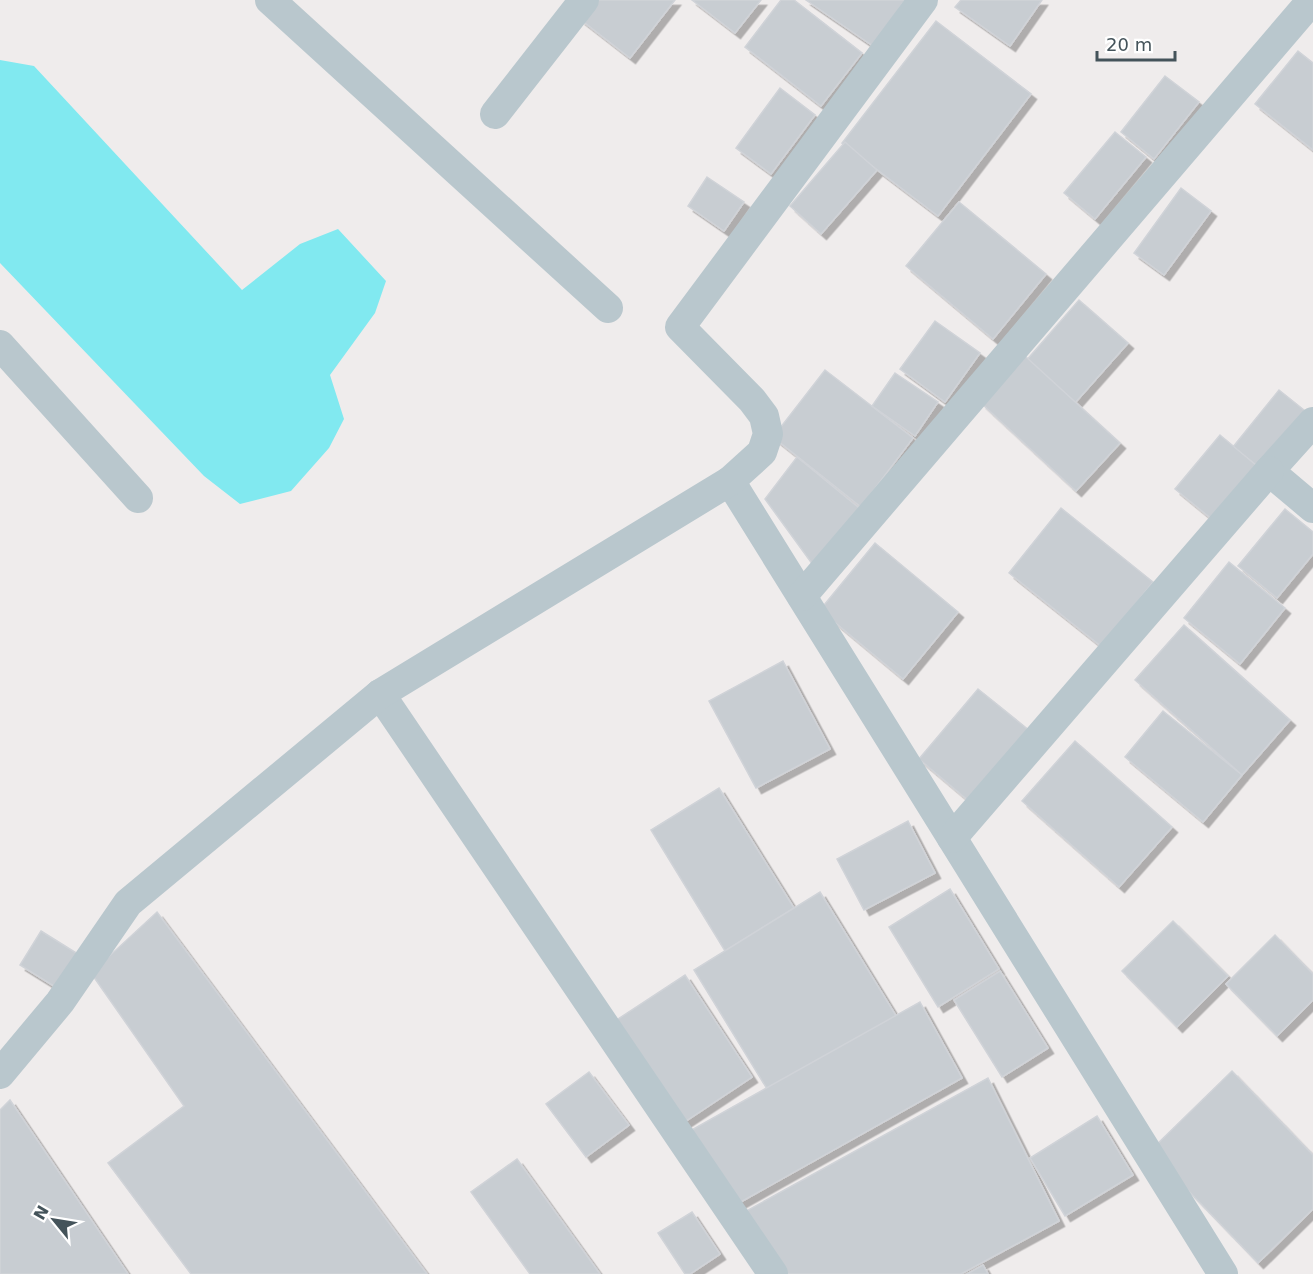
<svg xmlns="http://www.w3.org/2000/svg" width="1313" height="1274" viewBox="0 0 1313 1274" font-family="'DejaVu Sans',sans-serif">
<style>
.water{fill:#81e9f0}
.building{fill:#c8cdd2;stroke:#d0d3d8;stroke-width:1.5;filter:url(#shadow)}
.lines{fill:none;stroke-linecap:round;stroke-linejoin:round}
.minor{stroke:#b9c7cd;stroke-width:30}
</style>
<defs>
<filter id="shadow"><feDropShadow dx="5.5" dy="5.5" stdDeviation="0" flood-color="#0004"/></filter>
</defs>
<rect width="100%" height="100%" fill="#efecec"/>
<polygon class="water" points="0,60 34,66 242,290 300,244 338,229 386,281 375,313 330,375 344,419 329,448 291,491 240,504 204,476 0,263"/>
<g class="building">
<polygon points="595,0 675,0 630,58 580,19"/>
<polygon points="692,0 761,0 735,33"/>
<polygon points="781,0 794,0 862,53 821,106 745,47"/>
<polygon points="806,0 905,0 873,46"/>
<polygon points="961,0 1042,0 1010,46 955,7"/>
<polygon points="936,21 1031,94 938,216 842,143"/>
<polygon points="1298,51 1313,63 1313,150 1255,104"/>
<polygon points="1165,76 1199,102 1154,159 1121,132"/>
<polygon points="780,88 815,115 771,174 736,148"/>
<polygon points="1115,132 1146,157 1095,219 1064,193"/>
<polygon points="845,142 877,170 821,234 790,206"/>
<polygon points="707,177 744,202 724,231 688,206"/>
<polygon points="1181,188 1211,211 1164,275 1134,253"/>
<polygon points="959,202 1046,274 993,339 906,266"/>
<polygon points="1079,300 1128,343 1074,404 1025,362"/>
<polygon points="935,321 980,353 945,402 900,369"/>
<polygon points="1025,356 1120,443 1076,491 981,403"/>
<polygon points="825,370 913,438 861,507 773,437"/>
<polygon points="895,373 938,402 915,436 872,406"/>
<polygon points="1279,390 1309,414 1264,471 1233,447"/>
<polygon points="1220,435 1257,466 1213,520 1175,489"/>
<polygon points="797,457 859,508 813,565 765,499"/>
<polygon points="1061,508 1153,582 1102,647 1009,573"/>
<polygon points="1285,509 1313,532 1313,554 1277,598 1238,566"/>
<polygon points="875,543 958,612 903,679 820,610"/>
<polygon points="1229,562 1285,608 1240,664 1184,618"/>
<polygon points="1184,625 1290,720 1242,775 1135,680"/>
<polygon points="783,661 830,749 756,788 709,701"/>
<polygon points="978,689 1030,731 970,802 919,759"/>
<polygon points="1163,711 1242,775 1203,822 1125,757"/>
<polygon points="1075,741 1172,827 1119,887 1022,801"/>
<polygon points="719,788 794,908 725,951 651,830"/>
<polygon points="908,821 935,873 864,910 837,859"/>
<polygon points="950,889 999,969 938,1007 889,927"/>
<polygon points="820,892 898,1019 772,1097 694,970"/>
<polygon points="157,912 427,1274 191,1274 108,1163 184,1106 91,973"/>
<polygon points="1173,921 1228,976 1177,1027 1122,971"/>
<polygon points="41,931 78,954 57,988 20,965"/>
<polygon points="1275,935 1313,974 1313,1000 1277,1036 1226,984"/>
<polygon points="1000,971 1048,1048 1002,1077 954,1000"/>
<polygon points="685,975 752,1077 683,1123 615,1021"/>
<polygon points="920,1002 962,1078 730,1208 688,1132"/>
<polygon points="1232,1071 1313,1155 1313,1209 1258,1263 1150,1151"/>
<polygon points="589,1072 629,1125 586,1157 546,1104"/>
<polygon points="988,1078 1059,1221 961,1274 770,1274 739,1215"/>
<polygon points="10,1100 128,1274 0,1274 0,1110"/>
<polygon points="1097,1116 1133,1175 1065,1216 1030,1158"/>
<polygon points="517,1159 600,1274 530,1274 471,1192"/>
<polygon points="692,1212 720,1254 690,1274 685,1274 658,1233"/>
<polygon points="983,1265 988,1274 967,1274"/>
</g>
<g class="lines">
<g class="minor">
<polyline points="270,0 608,308"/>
<polyline points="495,114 584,0"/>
<polyline points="0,345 138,498"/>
<polyline points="1313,422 1269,471 1313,508"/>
<polyline points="730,481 1223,1274"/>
<polyline points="802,596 1312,0"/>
<polyline points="380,694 773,1274"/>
<polyline points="952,838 1269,471"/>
<polyline points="0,1074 60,1002 128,903 380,694 730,481 762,452 768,434 764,416 752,400 680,327 923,0"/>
</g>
</g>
<g transform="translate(54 1220) rotate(300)" stroke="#ffffff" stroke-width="4.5" paint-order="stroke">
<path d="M0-4.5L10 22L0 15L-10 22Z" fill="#44535a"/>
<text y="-9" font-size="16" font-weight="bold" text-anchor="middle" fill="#44535a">N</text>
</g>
<path d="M1097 51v9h78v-9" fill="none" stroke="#44535a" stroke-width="3"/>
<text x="1106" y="51" font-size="18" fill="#44535a" stroke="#ffffff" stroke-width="4.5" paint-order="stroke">20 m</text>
</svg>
